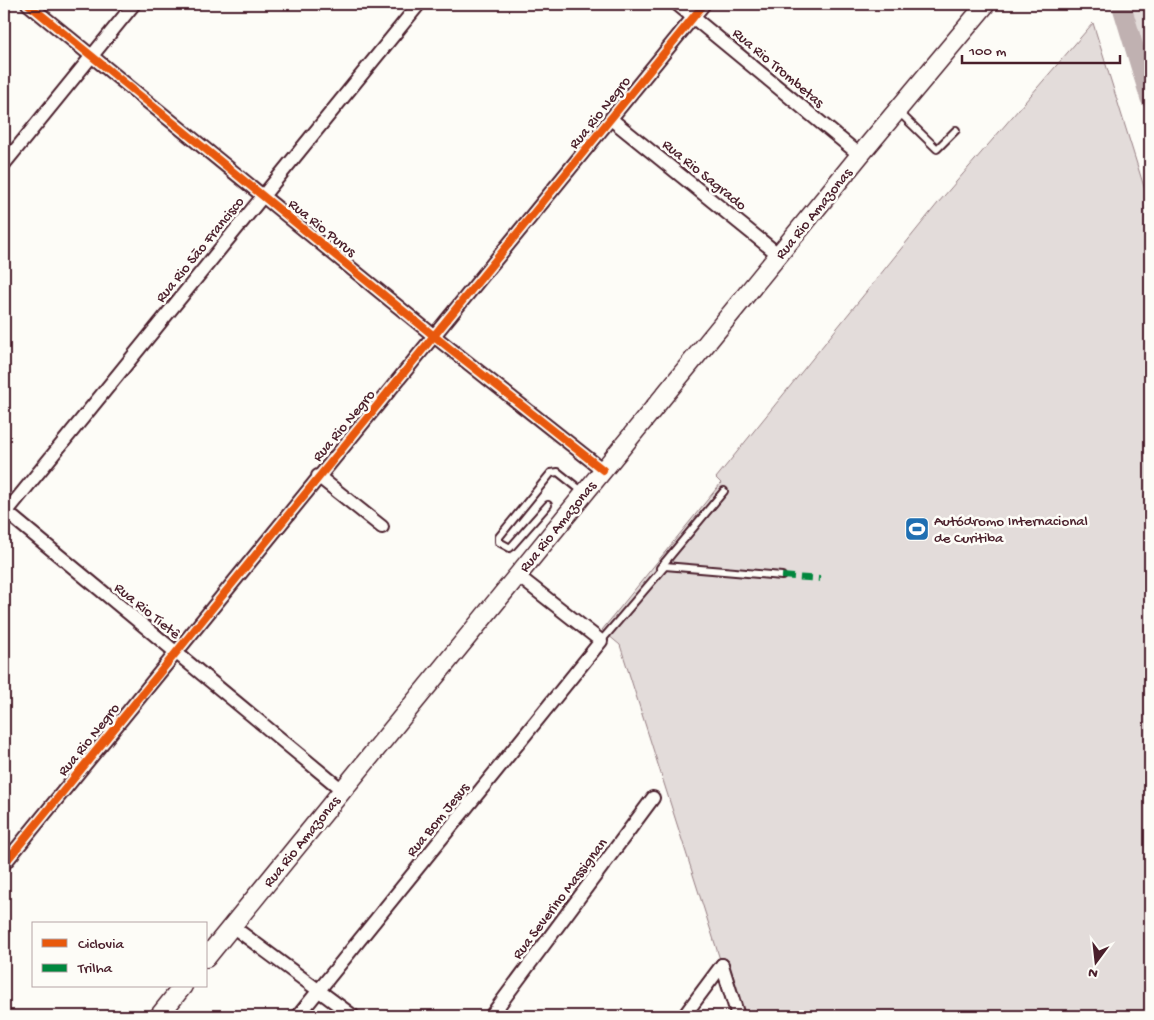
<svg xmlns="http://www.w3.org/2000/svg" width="1154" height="1020" viewBox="0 0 1154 1020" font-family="'Gochi Hand',sans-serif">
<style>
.green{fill:#e3dcda;stroke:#967e82}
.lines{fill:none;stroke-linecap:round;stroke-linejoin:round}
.river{stroke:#c0b1b1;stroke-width:19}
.service-casing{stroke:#4a1f2b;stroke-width:10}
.minor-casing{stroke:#4a1f2b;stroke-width:16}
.secondary-casing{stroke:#4a1f2b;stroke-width:21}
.service{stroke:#fdfcf7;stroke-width:6}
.minor{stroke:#fdfcf7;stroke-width:12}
.secondary{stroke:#fdfcf7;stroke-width:18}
.quiet{stroke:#00873e;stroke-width:6;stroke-dasharray:12 6;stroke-linecap:butt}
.cycleway-casing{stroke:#fdfcf7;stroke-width:11}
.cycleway{stroke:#e8590c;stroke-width:8}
.labels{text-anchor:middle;stroke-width:5;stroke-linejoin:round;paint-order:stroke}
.street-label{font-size:15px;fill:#4a1f2b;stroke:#fdfcf7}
.poi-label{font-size:15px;fill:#4a1f2b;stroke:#fdfcf7;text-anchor:start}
</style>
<rect width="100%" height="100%" fill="#fdfcf7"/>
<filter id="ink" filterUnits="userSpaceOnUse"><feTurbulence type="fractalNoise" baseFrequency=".02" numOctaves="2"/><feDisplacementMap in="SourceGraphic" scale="10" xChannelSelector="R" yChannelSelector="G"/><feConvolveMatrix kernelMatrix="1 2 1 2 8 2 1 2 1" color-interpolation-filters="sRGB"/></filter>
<g filter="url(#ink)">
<g class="green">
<polygon points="1128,4 1150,4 1150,67"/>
<polygon points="1093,23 1150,206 1150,1016 738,1016 620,645 602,630 721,483 716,478 938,203"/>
</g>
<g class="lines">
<polyline class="river" points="1121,4 1150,99"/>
<defs>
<g id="service">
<polyline points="899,112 937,149 956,130"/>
<polyline points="548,505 510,548 499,542 499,537 551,473 558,472 583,492"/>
<polyline points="660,568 724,491"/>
<polyline points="601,641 665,566 782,576"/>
</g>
<g id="minor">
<polyline points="28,4 434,336 603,470"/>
<polyline points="677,4 860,155"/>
<polyline points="611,119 779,255"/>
<polyline points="4,164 134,4"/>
<polyline points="318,476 382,527"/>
<polyline points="4,510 342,790"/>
<polyline points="4,515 419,4"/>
<polyline points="4,864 704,4"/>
<polyline points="232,926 353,1016"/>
<polyline points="722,965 738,1016"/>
<polyline points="298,1016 601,641 517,575"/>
<polyline points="491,1016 653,798"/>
<polyline points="684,1016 722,965"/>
</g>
<g id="secondary">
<polyline points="206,958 860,155 986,4"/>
<polyline points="159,1016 183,986"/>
</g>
</defs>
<use href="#service" class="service-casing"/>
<use href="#minor" class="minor-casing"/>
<use href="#secondary" class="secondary-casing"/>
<use href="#service" class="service"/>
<use href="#minor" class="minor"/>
<use href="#secondary" class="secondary"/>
<polyline class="quiet" points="782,576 820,579"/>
<defs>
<g id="cycleway">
<polyline points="28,4 434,336 603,470"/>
<polyline points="4,864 704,4"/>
</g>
</defs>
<use href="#cycleway" class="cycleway-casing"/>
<use href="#cycleway" class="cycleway"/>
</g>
</g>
<defs>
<symbol id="stadium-square" viewBox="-11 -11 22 22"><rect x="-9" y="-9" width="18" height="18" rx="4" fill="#1f6fb2" stroke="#fdfcf7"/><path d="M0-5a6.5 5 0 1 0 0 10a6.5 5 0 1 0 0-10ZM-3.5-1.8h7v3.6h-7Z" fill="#fff"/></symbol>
</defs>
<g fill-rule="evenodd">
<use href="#stadium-square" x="903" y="515" width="28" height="28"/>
</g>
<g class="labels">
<g class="street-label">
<text transform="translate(779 67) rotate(40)" y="5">Rua Rio Trombetas</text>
<text transform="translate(599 112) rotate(-51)" y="5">Rua Rio Negro</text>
<text transform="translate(705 174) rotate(39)" y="5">Rua Rio Sagrado</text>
<text transform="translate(813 213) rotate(-51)" y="5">Rua Rio Amazonas</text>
<text transform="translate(323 227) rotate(39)" y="5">Rua Rio Purus</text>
<text transform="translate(199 249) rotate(-51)" y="5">Rua Rio São Francisco</text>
<text transform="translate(343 425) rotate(-50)" y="5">Rua Rio Negro</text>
<text transform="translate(557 526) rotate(-51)" y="5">Rua Rio Amazonas</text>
<text transform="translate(148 610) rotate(39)" y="5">Rua Rio Tietê</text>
<text transform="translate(88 739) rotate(-51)" y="5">Rua Rio Negro</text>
<text transform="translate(437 819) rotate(-51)" y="5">Rua Bom Jesus</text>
<text transform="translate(301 841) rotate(-51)" y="5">Rua Rio Amazonas</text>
<text transform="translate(559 898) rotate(-53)" y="5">Rua Severino Massignan</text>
</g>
<g class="poi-label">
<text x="934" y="525">Autódromo Internacional<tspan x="934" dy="17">de Curitiba</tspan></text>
</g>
</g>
<rect width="1154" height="1020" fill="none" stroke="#fdfcf7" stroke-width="20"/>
<rect x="10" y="10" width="1134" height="1000" fill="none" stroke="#4a1f2b" stroke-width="2" filter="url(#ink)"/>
<rect x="32" y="922" width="175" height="65" fill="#fdfcf7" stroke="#b5a4a5"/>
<rect x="42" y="939" width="25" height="8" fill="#e8590c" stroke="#b5a4a5"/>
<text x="78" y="948" font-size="15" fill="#4a1f2b">Ciclovia</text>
<rect x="42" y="964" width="25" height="8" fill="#00873e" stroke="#b5a4a5"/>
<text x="78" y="972" font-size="15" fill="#4a1f2b">Trilha</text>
<g transform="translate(1096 962) rotate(195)" stroke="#fdfcf7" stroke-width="4" paint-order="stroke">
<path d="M0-4L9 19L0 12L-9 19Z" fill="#4a1f2b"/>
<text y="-8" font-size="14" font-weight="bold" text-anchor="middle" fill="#4a1f2b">N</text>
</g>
<path d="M962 55v8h158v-8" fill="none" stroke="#4a1f2b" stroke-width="2.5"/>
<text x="969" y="55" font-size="15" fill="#4a1f2b" stroke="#fdfcf7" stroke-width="4" paint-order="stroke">100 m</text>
</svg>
